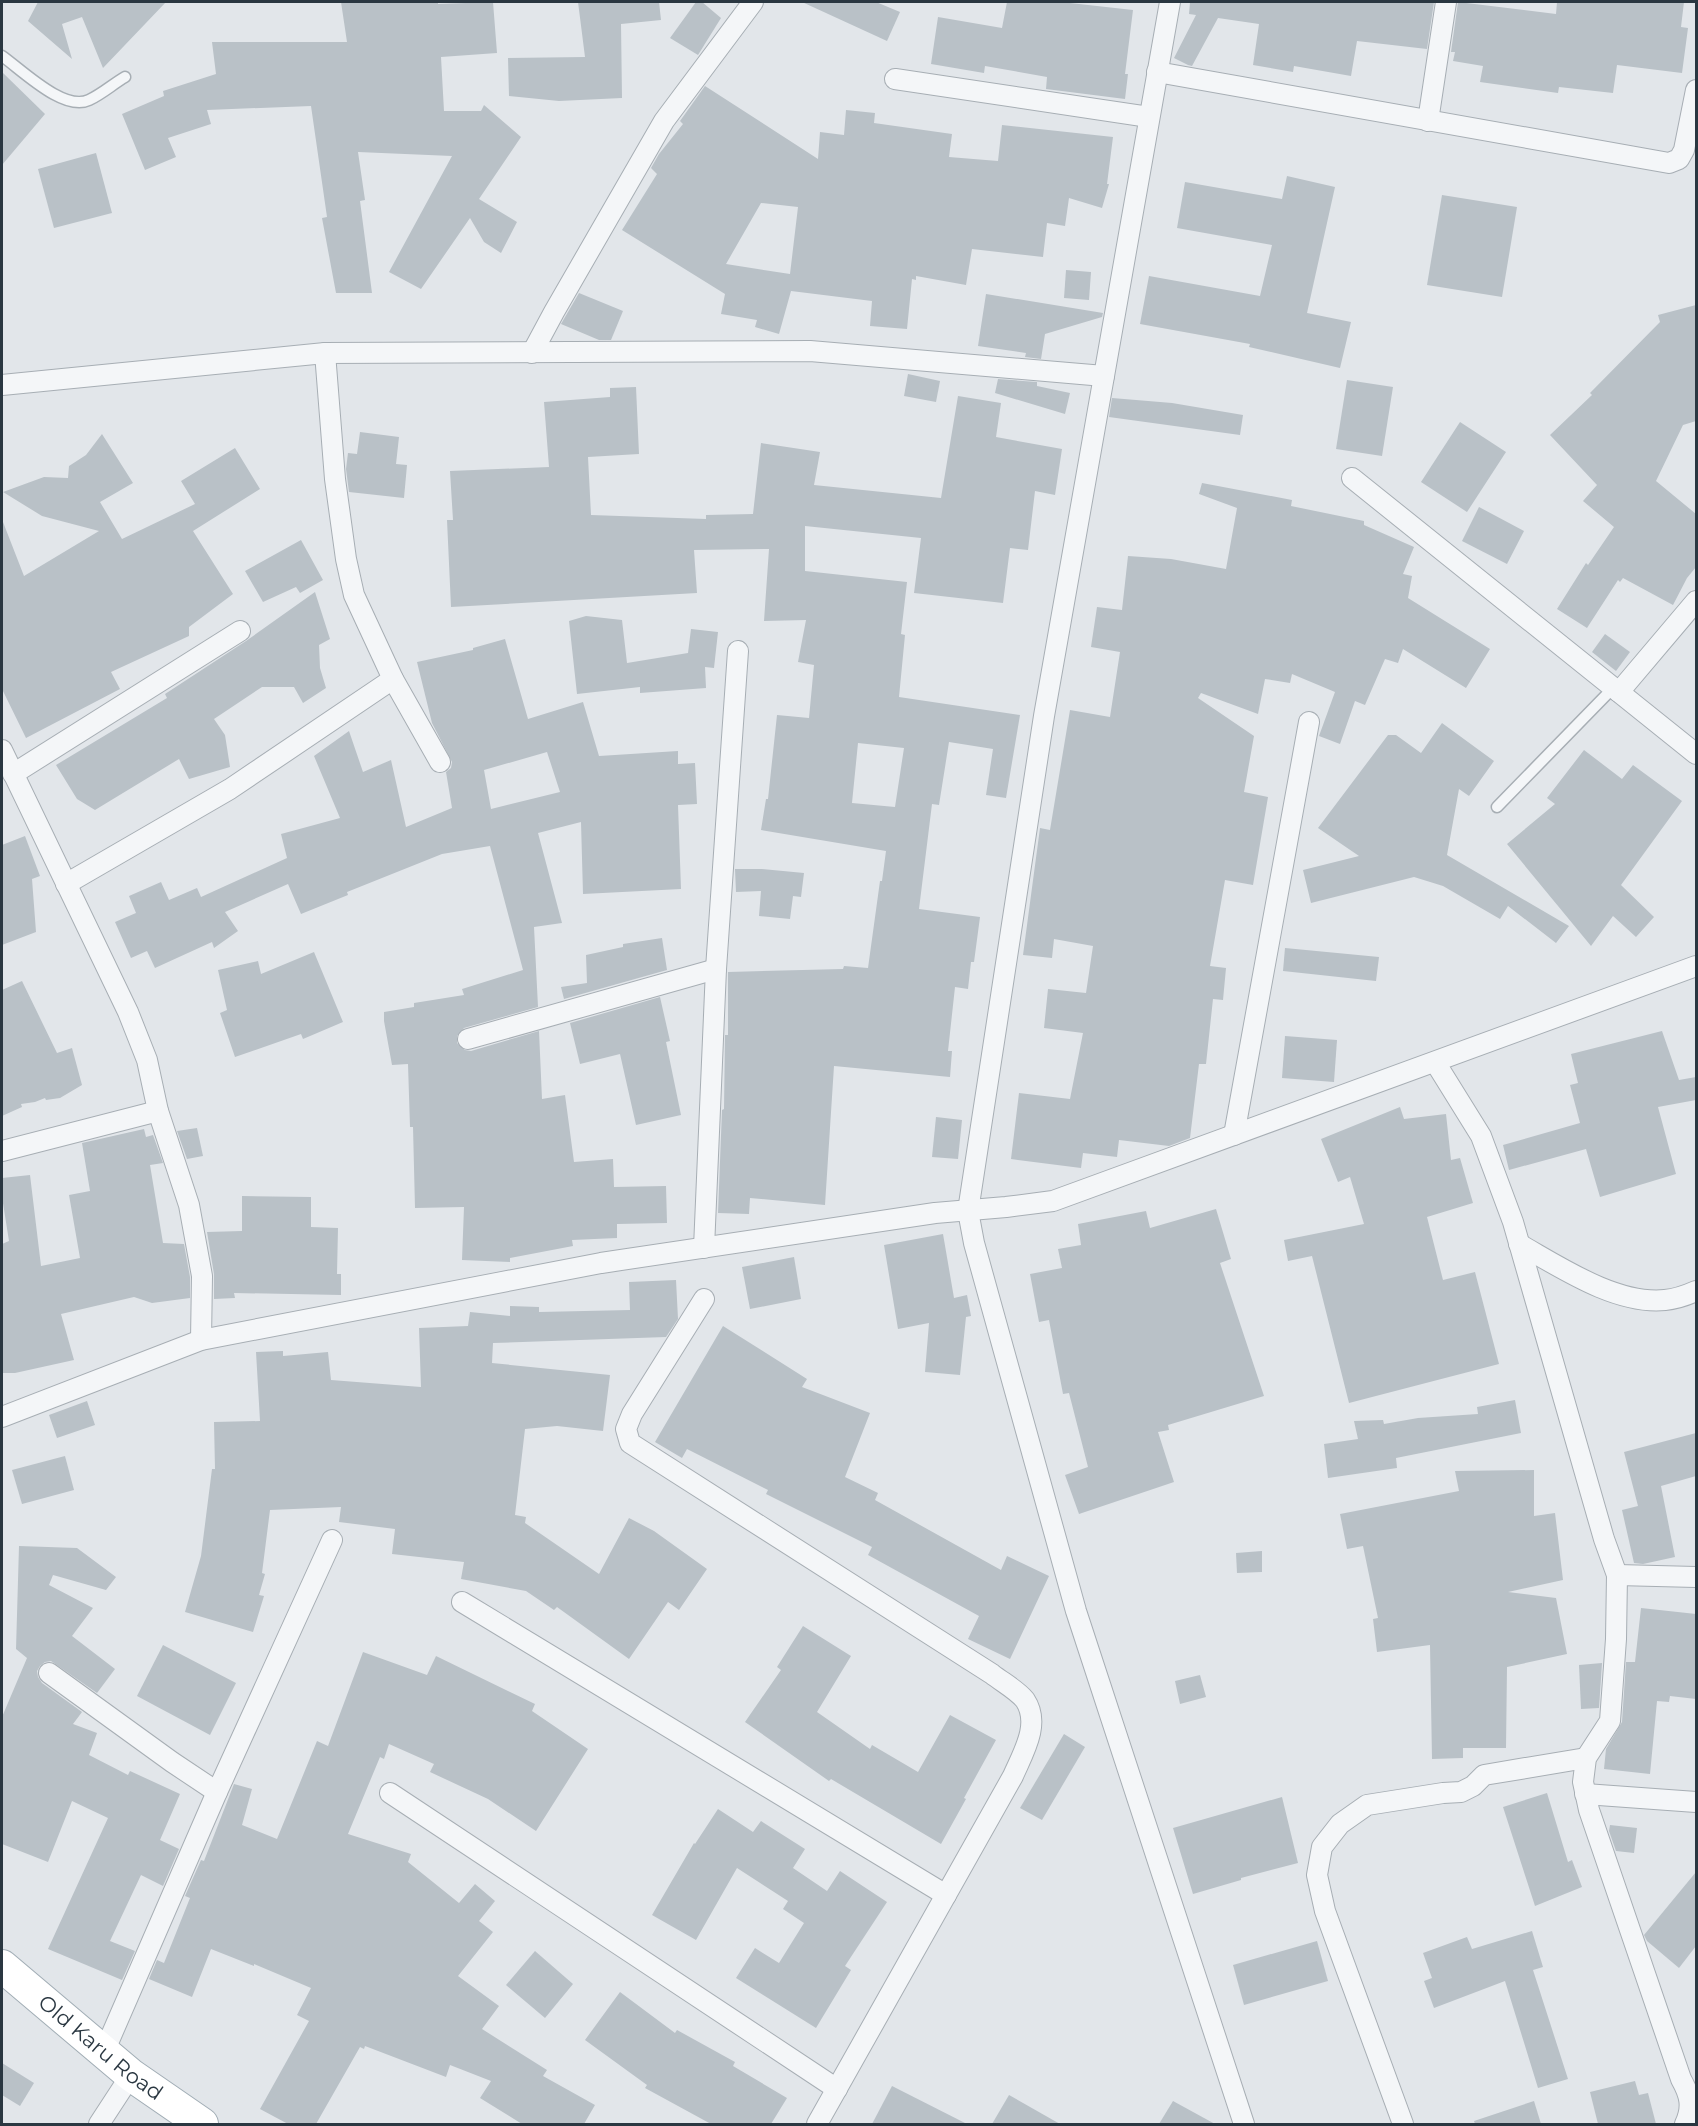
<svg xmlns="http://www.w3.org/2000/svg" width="1698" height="2126" viewBox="0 0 1698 2126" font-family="Montserrat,sans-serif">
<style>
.building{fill:#b9c1c7;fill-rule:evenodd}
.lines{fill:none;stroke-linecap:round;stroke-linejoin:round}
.service-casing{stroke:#a7aeb4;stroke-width:13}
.minor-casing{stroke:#a7aeb4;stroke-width:22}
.primary-casing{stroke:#a1adb5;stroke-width:34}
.service{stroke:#f4f6f8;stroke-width:10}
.minor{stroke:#f4f6f8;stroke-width:20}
.primary{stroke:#fff;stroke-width:32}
.labels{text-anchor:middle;stroke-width:4.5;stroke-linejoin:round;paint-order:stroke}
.street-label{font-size:21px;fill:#2a3741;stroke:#f1f5f7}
</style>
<rect width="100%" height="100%" fill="#e2e6ea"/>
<g class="building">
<polygon points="38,2 166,2 103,68 82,17 62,24 72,59 28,21"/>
<polygon points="341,2 438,2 438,4 493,2 497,53 441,57 444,111 481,111 484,105 521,137 479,199 517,222 501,253 484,242 470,218 421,289 389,272 452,156 358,152 365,200 360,201 372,293 336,293 322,218 327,217 311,106 207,110 211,124 168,138 176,157 145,170 122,114 164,96 163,91 216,74 212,42 347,42"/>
<polygon points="578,2 659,2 661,20 621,24 622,98 559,101 509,96 508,58 585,57"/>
<polygon points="696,2 702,2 721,18 698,55 670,38"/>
<polygon points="802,2 876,2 900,12 887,41"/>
<polygon points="1007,2 1061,2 1133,10 1125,74 1128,74 1125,99 1046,89 1047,77 985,66 984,73 931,64 938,17 1002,28"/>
<polygon points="1190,2 1434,2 1427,49 1357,41 1351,76 1294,66 1293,72 1253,65 1259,24 1218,18 1192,66 1188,65 1174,58 1196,15 1189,14"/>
<polygon points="1458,2 1556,14 1557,2 1684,2 1681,27 1688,28 1682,73 1617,65 1613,93 1559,87 1558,93 1480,82 1483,66 1453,61 1455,52 1451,52"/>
<polygon points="2,72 45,114 2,165"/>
<path d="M705,86l113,73 2,-27 24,3 2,-25 29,3 -1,10 78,11 -3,23 49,4 4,-36 111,12 -6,47h2l-7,24 -33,-10 -4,28 -18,-3 -4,34 -71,-8 -6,36 -50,-9v4l-4,-1 -5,50 -37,-3 2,-25 -81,-10 -12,43 -24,-7 2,-7 -36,-6 4,-20 -103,-64 35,-56 -6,-6 8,-14 24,-30 -3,-3zM761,203l37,4 -8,67 -64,-10z"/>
<polygon points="96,153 112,213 54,228 38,169"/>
<polygon points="1287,176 1335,187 1307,313 1351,322 1340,368 1249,347 1250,344 1140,324 1149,276 1260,296 1272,245 1177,228 1185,182 1282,199"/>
<polygon points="1442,195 1517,207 1502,297 1427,285"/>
<polygon points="1066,270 1091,272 1089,300 1064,298"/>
<polygon points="579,293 623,311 611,340 599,340 561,324"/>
<polygon points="986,294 1103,313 1102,317 1045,334 1041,359 1025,357 1026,353 978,346"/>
<polygon points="1696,305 1696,421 1683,425 1656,481 1696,514 1696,567 1687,578 1673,605 1623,578 1620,582 1618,580 1587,628 1557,609 1586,563 1588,565 1614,527 1583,501 1597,485 1550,435 1592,395 1590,393 1660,322 1658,315"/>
<polygon points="908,374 940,381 936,402 904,396"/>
<polygon points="998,379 1037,382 1037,386 1070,393 1065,414 995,393"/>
<polygon points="1347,380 1393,387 1382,456 1336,449"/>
<path d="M636,387l3,67 -51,3 3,58 115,4v-4l47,-1 8,-71 59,9 -6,33 127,13 17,-102 43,7 -5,34 66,12 -7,46 -20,-4 -7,59 -18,-2 -7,55 -89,-10 7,-55 -116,-12v45l102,11 -6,52 4,1 -6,62 121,18 -14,83 -20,-3 7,-46 -44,-7 -10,63 -7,-1 -13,105 61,8 -6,45h-3l-3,27 -13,-2 -7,64h4l-2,26 -116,-11 -9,139 -75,-7 -1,16 -31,-1 4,-103 2,-1 1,-74h3v-63l115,-3 1,-3 24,2 12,-87h2l4,-30 -125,-21 5,-31h2l9,-84 32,3 5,-53 -16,-3 8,-42 -42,1 5,-72 -75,1 3,43 -246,14 -4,-87h6l-3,-49 99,-4 -5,-65 66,-5v-9zM858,743l46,5 -9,59 -43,-4z"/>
<polygon points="1112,398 1172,403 1243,415 1240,435 1109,417"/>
<polygon points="1460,422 1506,452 1467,512 1421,482"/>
<polygon points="360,432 399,437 396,464 407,465 404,498 349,492 346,469 348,453 357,454"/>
<polygon points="102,434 133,483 100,502 122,539 195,504 181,481 235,448 260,489 193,531 233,594 189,627 189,636 111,672 120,689 26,738 2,689 2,522 3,522 24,576 99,531 42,516 3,492 44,477 68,478 69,466 86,455"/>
<polygon points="1202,483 1292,500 1291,506 1364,521 1364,525 1414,547 1403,574 1412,576 1408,598 1490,649 1466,688 1403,649 1398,663 1385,659 1365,705 1355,701 1340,744 1319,736 1335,692 1292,674 1290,683 1265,679 1258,714 1201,693 1198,698 1254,736 1244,792 1268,797 1253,885 1225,880 1210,966 1226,968 1223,1000 1213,999 1206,1064 1199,1064 1190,1138 1169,1146 1119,1140 1117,1157 1083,1153 1081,1168 1011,1159 1019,1093 1070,1099 1083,1033 1044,1028 1048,989 1086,993 1093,946 1054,939 1052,958 1023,955 1040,828 1050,830 1070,710 1110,717 1120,652 1091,647 1097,607 1122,610 1128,556 1171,559 1226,569 1237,508 1199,494"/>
<polygon points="1479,507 1524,531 1507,564 1462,541"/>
<polygon points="301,540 323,580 300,593 296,587 263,602 245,571"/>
<polygon points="315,592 330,639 319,645 320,668 326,688 303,703 294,687 262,687 214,719 225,735 230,767 189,779 179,759 95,810 77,799 56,765 167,698 165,694 246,641"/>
<polygon points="586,616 622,620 627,663 688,653 691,629 718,632 714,668 705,667 706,688 640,693 640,687 577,694 569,621"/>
<polygon points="1605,634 1630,652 1616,671 1592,652"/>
<path d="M505,639l23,80 55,-17 16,54 79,-5v13l17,-1 2,41 -19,1 3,84 -98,5 -2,-72 -43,11 24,90 -28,4 4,80 -74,21 -7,8v7l8,7 6,1 68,-20 3,68 23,-4 9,67 39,-3 1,28 52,-1 1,37 -50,1v14l-45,2 1,6 -63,12v4l-48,-2 2,-53 -49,1 -2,-81h-3l-2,-63 -16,1 -8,-44v-9l30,-5v-4l50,-8 -2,-6 61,-19 -33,-124 -48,8 -95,38 1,3 -47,19 -13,-30 -63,28 13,19 -24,17 -2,-6 -57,26 -8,-17 -16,7 -16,-36 21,-9 -7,-17 32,-14 8,18 28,-12 4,9 86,-39 -6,-24 59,-16 -26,-62 35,-25 14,41 28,-12 15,67 46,-19 -6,-36 5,-4 1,-6 -20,-39 -15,-61 56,-12v-2zM547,752l13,40 -69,17 -7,-39z"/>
<polygon points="1442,723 1494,761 1469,796 1459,789 1447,855 1569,926 1556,943 1508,906 1500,919 1443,886 1414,877 1311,903 1303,870 1359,856 1318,828 1388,735 1396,735 1421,753"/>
<polygon points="1584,750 1622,779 1633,765 1682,801 1621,885 1654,917 1636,937 1613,916 1591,946 1507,844 1555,804 1547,798"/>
<polygon points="25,836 40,876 32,879 36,932 2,945 2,845"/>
<polygon points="735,869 762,869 804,873 801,897 793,896 790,919 759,916 761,891 736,892"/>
<polygon points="662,938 667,970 564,999 561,987 587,983 586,955 623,947 623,944"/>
<polygon points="1285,948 1379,957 1376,981 1283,971"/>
<polygon points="314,952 343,1022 303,1039 301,1034 235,1057 220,1013 227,1010 218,970 258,961 261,974"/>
<polygon points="22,981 57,1053 72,1048 82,1085 60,1098 46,1100 45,1098 35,1102 21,1104 22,1107 2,1116 2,990"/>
<polygon points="660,997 670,1041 666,1042 681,1115 636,1125 620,1054 580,1064 570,1023"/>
<polygon points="1662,1031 1679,1080 1696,1077 1696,1100 1658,1107 1676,1174 1600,1197 1586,1149 1509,1170 1503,1145 1580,1123 1570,1085 1578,1083 1571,1054"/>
<polygon points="1285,1036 1337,1040 1334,1082 1282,1078"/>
<polygon points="1400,1107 1404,1119 1446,1114 1451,1160 1460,1158 1473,1203 1427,1217 1443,1280 1475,1272 1499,1364 1349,1403 1312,1256 1288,1261 1284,1240 1364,1224 1350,1177 1338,1182 1321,1139"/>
<polygon points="936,1117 962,1120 958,1159 932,1157"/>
<polygon points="197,1128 203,1156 187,1159 177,1131"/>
<polygon points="144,1129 146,1137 153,1135 163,1163 150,1165 163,1243 184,1244 190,1277 190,1298 152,1303 134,1297 61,1314 74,1360 15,1373 2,1373 2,1244 9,1241 2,1197 2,1178 30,1175 41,1266 80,1258 69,1195 90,1191 82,1143"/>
<polygon points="242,1196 311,1197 311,1227 338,1228 337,1274 341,1274 341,1295 234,1293 235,1298 214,1299 214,1274 207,1232 242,1231"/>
<polygon points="1216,1209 1231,1259 1220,1263 1264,1396 1168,1425 1169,1430 1158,1432 1174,1482 1079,1514 1065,1475 1088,1467 1069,1393 1063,1394 1049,1320 1039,1322 1030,1274 1062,1268 1058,1249 1081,1245 1078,1224 1146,1211 1150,1228"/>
<polygon points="943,1234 954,1298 967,1295 971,1316 966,1317 960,1375 925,1372 929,1323 898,1329 884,1245"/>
<polygon points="794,1257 801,1299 750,1309 742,1267"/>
<polygon points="676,1280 678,1319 666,1337 493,1343 492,1363 610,1375 603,1431 557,1426 525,1429 515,1515 526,1517 525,1523 599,1574 629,1518 654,1531 707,1569 679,1610 668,1602 629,1659 557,1607 554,1610 526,1591 461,1579 464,1562 392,1554 395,1529 339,1522 341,1507 270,1510 262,1573 265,1574 259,1595 264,1596 253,1632 185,1612 201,1556 212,1469 215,1469 214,1422 260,1421 256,1352 283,1351 283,1356 328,1352 331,1380 421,1387 419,1328 468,1326 470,1312 510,1316 510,1306 539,1307 539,1312 630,1310 629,1282"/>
<polygon points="723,1326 807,1379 802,1387 870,1413 845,1477 878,1493 875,1500 1001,1570 1007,1556 1049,1576 1010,1659 968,1639 979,1616 868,1555 872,1547 766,1494 768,1490 687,1449 682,1458 655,1442"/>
<polygon points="1515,1400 1521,1433 1396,1458 1397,1468 1328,1478 1324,1444 1358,1439 1354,1421 1383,1420 1384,1424 1418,1418 1478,1414 1477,1407"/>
<polygon points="87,1401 95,1425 57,1438 49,1415"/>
<polygon points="1696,1433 1696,1476 1661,1486 1675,1557 1643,1564 1634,1563 1622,1510 1638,1506 1624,1452"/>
<polygon points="65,1456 74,1490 22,1504 12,1470"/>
<polygon points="1534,1470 1534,1516 1555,1513 1563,1580 1508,1592 1556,1598 1567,1654 1507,1667 1506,1748 1463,1748 1463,1758 1432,1759 1430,1645 1377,1652 1373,1619 1378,1618 1363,1546 1347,1549 1340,1514 1459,1491 1455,1471"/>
<polygon points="19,1546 77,1548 116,1577 106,1590 53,1575 49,1585 93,1608 72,1636 115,1669 97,1693 51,1661 45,1662 40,1666 37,1671 38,1677 42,1683 82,1712 73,1724 97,1733 89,1755 128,1775 130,1771 180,1794 160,1840 179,1849 163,1886 141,1875 110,1941 135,1951 122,1980 48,1949 108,1818 72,1801 48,1862 2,1844 2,1717 27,1658 16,1649"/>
<polygon points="1262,1551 1262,1572 1237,1573 1236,1553"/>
<polygon points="1641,1608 1696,1614 1696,1699 1670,1696 1669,1702 1657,1701 1650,1774 1604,1769 1606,1749 1622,1722 1626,1662 1635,1662"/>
<polygon points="803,1626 851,1656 817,1712 870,1749 872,1745 918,1772 950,1715 996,1740 964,1798 966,1799 941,1844 831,1779 829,1781 745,1722 781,1670 777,1667"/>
<polygon points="163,1645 236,1683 210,1735 137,1696"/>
<polygon points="363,1652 427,1675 436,1656 535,1704 532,1711 588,1749 536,1831 488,1799 430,1772 434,1764 389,1744 384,1759 380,1757 348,1834 411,1854 408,1862 459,1903 475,1884 495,1901 479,1921 493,1932 458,1976 499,2006 482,2029 547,2070 543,2076 595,2105 584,2124 522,2124 480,2098 491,2081 450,2065 446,2077 365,2046 364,2049 360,2047 316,2124 288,2124 260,2109 309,2021 297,2015 311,1988 254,1964 254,1966 211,1949 192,1997 149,1979 157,1960 164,1963 190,1898 185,1896 201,1860 204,1861 234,1784 252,1789 242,1825 277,1839 317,1741 328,1746"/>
<polygon points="1602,1663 1599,1708 1581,1709 1579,1665"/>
<polygon points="1200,1675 1206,1697 1180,1704 1175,1681"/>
<polygon points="1064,1734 1085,1747 1042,1820 1020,1808"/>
<polygon points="1547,1793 1568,1862 1572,1860 1582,1887 1535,1906 1503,1807"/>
<polygon points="1282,1797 1298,1863 1241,1878 1241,1880 1193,1894 1173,1828"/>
<polygon points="718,1809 753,1832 761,1821 805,1849 793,1868 827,1891 840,1871 887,1902 845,1966 851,1970 816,2028 736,1978 755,1948 779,1963 804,1923 783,1909 788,1901 737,1868 696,1940 652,1915 694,1843 695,1844"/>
<polygon points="1610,1825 1637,1828 1634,1853 1616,1851 1609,1831"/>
<polygon points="1696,1872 1696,1946 1679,1968 1647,1941 1644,1935"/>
<polygon points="1532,1931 1543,1967 1533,1970 1568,2079 1538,2088 1505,1981 1434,2008 1424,1981 1432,1978 1423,1953 1467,1937 1472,1949"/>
<polygon points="1317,1941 1328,1981 1244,2005 1233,1965"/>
<polygon points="535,1951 573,1984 545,2018 506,1985"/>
<polygon points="620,1992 675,2033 677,2030 735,2062 733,2066 787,2098 771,2124 711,2124 645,2088 647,2085 585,2040"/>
<polygon points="2,2063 34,2083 20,2106 2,2095"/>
<polygon points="1635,2081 1639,2095 1648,2093 1656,2124 1598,2124 1590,2092"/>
<polygon points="892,2086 967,2124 872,2124"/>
<polygon points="1009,2095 1060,2124 992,2124"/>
<polygon points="1173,2101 1215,2124 1159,2124"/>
<polygon points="1534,2101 1541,2124 1475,2124 1474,2121"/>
</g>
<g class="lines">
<defs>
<g id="service">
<path d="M2,56c20,14 62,56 87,44 13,-6 24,-16 36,-23"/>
<polyline points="1497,807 1614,687"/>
</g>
<g id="minor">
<polyline points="1170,2 1044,716 968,1211 974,1243 1076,1611 1244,2124"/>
<polyline points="1157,72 1669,163 1679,159 1684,150 1696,90"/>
<polyline points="895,79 1149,117"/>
<polyline points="1428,121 1446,2"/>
<polyline points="325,353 335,479 346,559 354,595 393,679 440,762"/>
<polyline points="532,353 554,312 664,121 753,2"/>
<polyline points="2,385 325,353 810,351 1104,376"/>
<polyline points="1352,478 1696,754"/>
<polyline points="1619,692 1696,601"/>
<polyline points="2,750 128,1012 147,1060 158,1111 189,1205 202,1276 201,1340"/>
<polyline points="13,774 240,631"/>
<polyline points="66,884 230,789 393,679"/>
<polyline points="468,1039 716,969"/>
<path d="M1435,1062l46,74 32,86 91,317 13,36 -1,64 -6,82 -24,37 -3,24 6,28 92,269c9,16 12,28 4,45"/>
<polyline points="1234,1135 1309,722"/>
<polyline points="2,1151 158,1111"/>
<path d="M1519,1244c41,23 97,61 146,56 11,-1 22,-5 31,-9"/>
<polyline points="704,1248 716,969 738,651"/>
<path d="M704,1299l-72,115 -6,15 4,14 362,231c10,8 25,16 33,26 16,24 -2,53 -12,76l-196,348"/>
<polyline points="2,1417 201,1340 601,1263 935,1213 1006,1207 1053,1201 1696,966"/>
<polyline points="1617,1575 1696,1577"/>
<polyline points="462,1602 946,1895"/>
<polyline points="49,1673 172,1762 217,1792"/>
<polyline points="390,1793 837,2089"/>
<polyline points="1585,1794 1696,1802"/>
<polyline points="104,2052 217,1792 332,1540"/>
<polyline points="99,2124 131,2075"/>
<polyline points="1403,2124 1325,1911 1317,1875 1322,1847 1340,1824 1367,1805 1443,1793 1461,1792 1473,1786 1484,1775 1586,1758"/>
</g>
<g id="primary">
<path id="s1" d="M2,1966l129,109 71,49"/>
</g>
</defs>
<use href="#service" class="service-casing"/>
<use href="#minor" class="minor-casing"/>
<use href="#primary" class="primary-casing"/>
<use href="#service" class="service"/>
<use href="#minor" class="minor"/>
<use href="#primary" class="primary"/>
</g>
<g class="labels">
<g class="street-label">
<text dy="7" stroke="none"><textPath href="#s1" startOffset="128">Old Karu Road</textPath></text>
</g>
</g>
<rect width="1698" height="2126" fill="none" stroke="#2a3741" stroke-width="6"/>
</svg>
